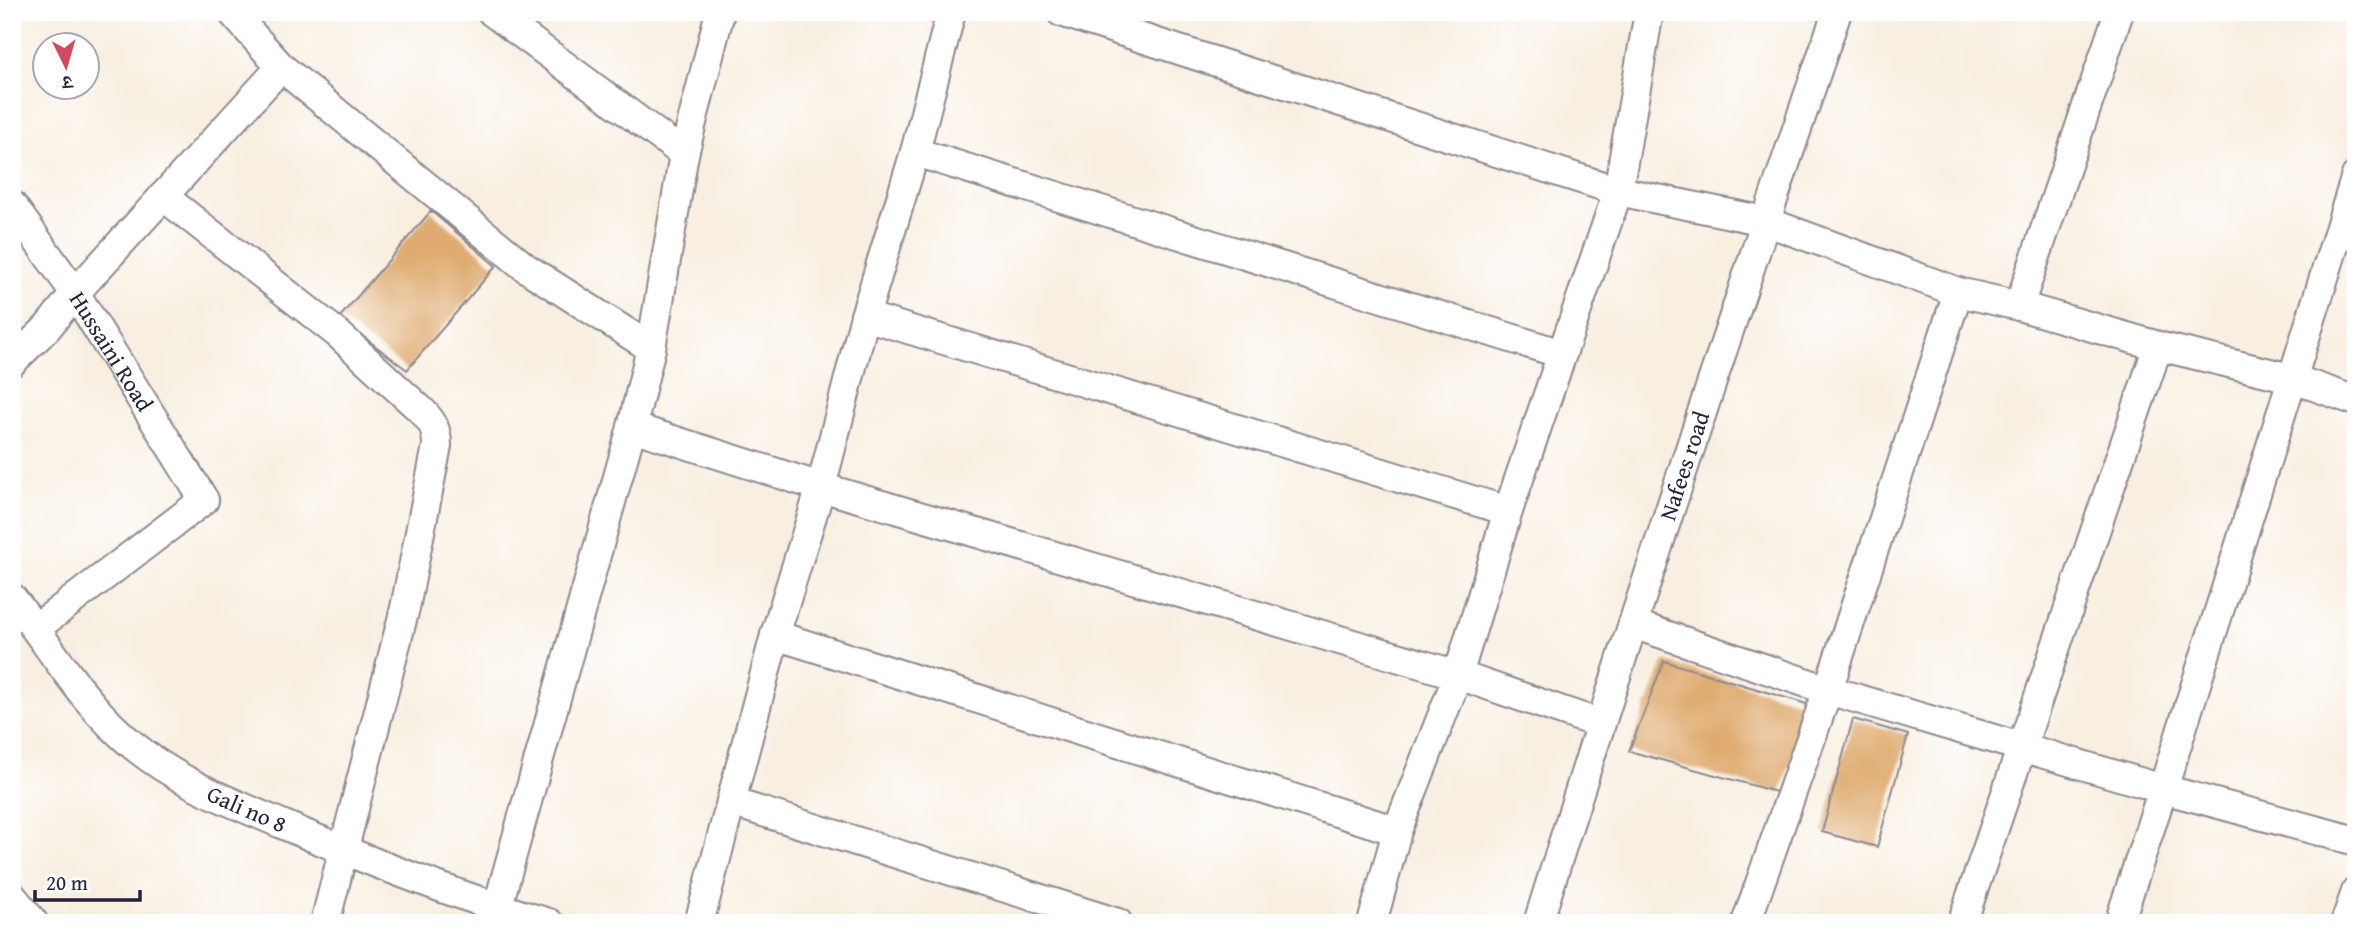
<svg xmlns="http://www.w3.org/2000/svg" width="2368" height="935" viewBox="0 0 2368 935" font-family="'Gentium Book Plus','Noto Serif Devanagari',serif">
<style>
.building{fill:#dfab6f}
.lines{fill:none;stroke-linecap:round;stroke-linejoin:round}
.minor-casing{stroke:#8d888e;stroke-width:32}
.minor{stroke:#fff;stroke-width:28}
.labels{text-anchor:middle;stroke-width:5;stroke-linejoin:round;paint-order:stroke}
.street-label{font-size:23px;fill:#22223b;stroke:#fff}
</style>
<rect width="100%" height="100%" fill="#fff"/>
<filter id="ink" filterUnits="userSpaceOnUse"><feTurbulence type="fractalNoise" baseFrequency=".0143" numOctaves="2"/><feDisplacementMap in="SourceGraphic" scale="14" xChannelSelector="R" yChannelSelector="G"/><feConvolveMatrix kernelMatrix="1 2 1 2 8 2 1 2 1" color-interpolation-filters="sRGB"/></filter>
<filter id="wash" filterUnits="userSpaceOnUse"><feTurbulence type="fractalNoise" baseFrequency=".00686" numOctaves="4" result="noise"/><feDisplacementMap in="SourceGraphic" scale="28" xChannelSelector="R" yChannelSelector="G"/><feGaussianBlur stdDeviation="1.57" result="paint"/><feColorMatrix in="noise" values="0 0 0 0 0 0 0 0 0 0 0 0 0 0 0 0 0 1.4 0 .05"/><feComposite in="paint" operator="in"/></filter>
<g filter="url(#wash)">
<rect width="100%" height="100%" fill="#f8efe1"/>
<g id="blocks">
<g class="building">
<polygon points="431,211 496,266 407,370 339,318"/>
<polygon points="1664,661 1810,705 1780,793 1629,751"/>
<polygon points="1853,719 1908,735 1877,847 1822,832"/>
</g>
</g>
</g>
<g filter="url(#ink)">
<use href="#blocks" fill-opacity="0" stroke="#8d888e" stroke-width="2"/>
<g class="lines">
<defs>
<g id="minor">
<polyline points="232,12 281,67 526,268 651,348"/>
<polyline points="492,12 684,154"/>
<polyline points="1061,12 1618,191 1765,221 1958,292 2019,306 2158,346 2291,378 2356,401"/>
<polyline points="915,152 1562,354"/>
<path d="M163,196l175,138 84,77c11,11 15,19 15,35l-32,162 -80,315"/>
<path id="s1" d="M12,205l63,88 129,207 -168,128"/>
<polyline points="2019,306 2119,12"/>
<polyline points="865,316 1508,511"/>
<polyline points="12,362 47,328 75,293 281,67"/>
<polyline points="632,427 821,487 1458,675 1600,724"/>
<path id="s2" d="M12,598c40,50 71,107 122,148 45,37 97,56 150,79 86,37 175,72 265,98"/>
<polyline points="1633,624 1828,690 2163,789 2356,841"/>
<polyline points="775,635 1397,831"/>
<polyline points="731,802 1118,923"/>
<polyline points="12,896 34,923"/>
<polyline points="493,923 632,427 651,348 684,154 720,12"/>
<polyline points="699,923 775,635 821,487 865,316 915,152 951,12"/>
<polyline points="1372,923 1397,831 1458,675 1508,511 1618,191 1649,12"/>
<path id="s3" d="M1538,923c95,-305 195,-609 299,-911"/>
<polyline points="1746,923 1828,690 1958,292"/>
<polyline points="1962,923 2158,346"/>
<polyline points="2119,923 2163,789 2356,176"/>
<polyline points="2345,923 2356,892"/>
</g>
</defs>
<use href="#minor" class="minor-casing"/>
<use href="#minor" class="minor"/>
</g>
</g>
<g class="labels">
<g class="street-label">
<text dy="8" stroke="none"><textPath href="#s1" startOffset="177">Hussaini Road</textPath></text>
<text dy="8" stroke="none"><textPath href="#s3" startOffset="480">Nafees road</textPath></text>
<text dy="8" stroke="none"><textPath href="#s2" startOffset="322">Gali no 8</textPath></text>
</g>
</g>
<rect width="2368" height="935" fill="none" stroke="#fff" stroke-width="42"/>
<g transform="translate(66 66) rotate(175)"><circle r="33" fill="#ffffff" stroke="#a7a7b1" stroke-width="2"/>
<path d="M0-5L12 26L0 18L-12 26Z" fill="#d1495b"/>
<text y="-10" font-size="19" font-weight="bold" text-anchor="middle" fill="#22223b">उ</text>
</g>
<path d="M35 890v10h105v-10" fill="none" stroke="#22223b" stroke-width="3.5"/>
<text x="46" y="890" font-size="21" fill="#22223b" stroke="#ffffff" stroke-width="5" paint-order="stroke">20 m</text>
</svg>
